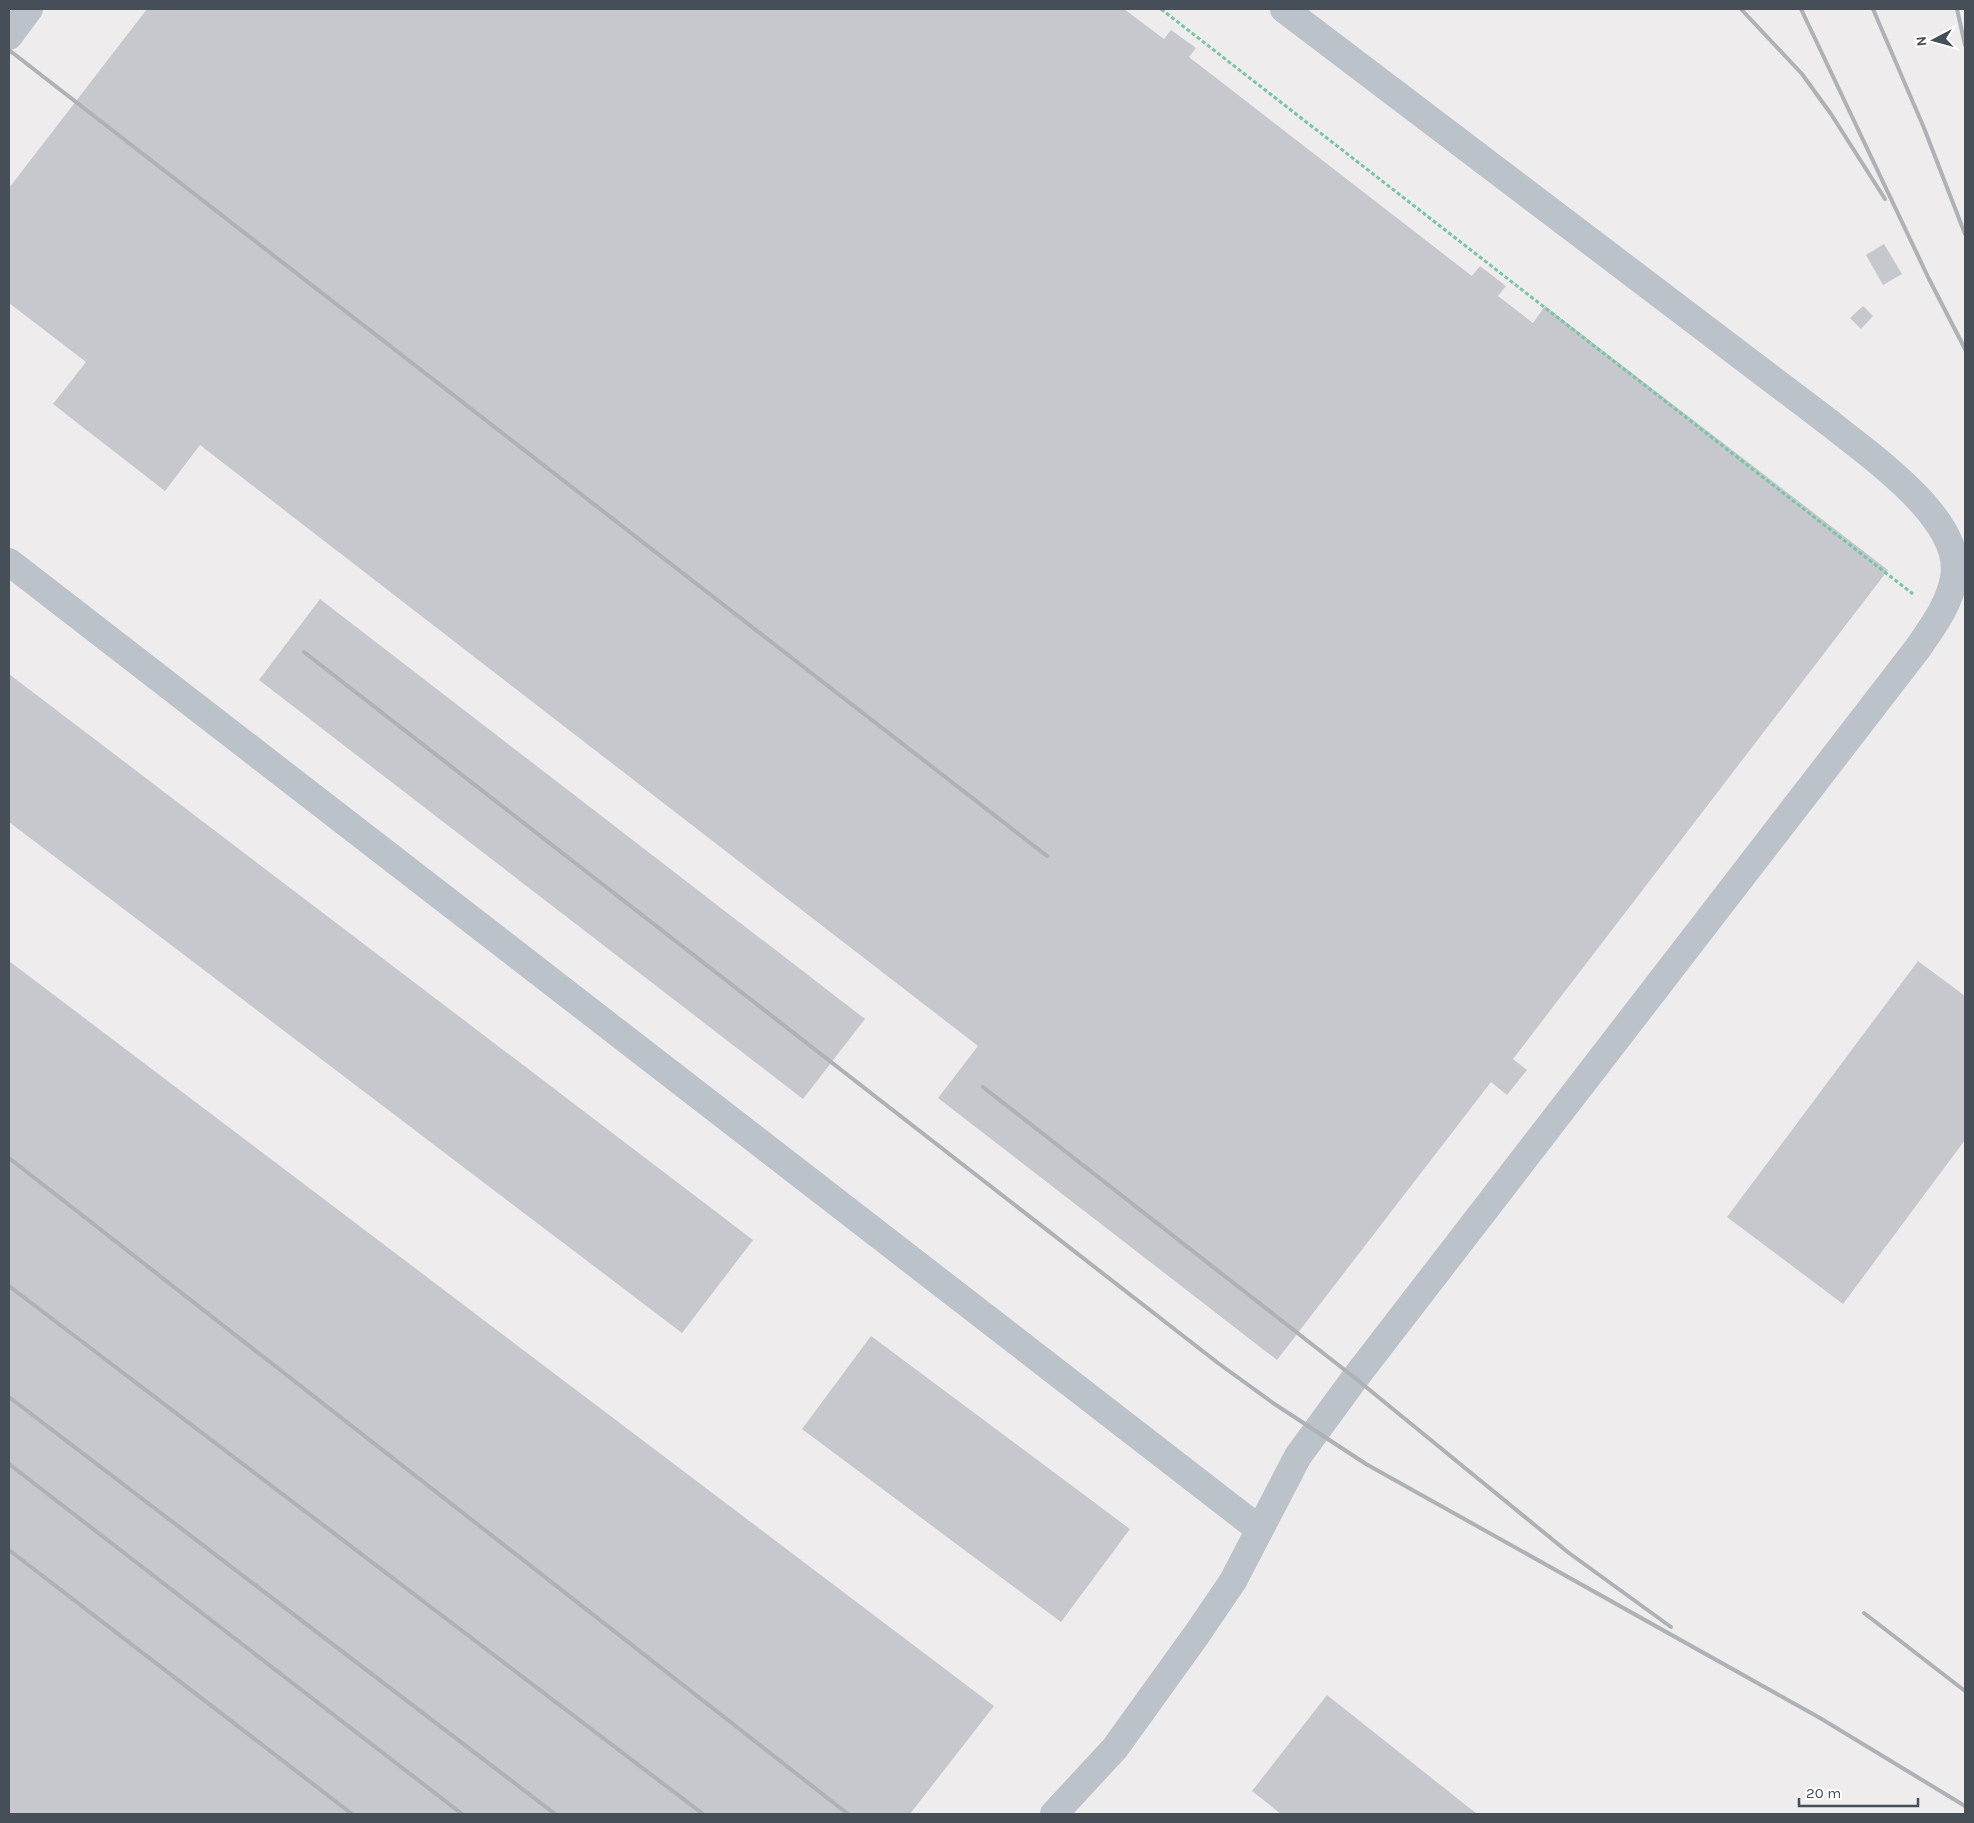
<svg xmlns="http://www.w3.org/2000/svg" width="1974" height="1823" viewBox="0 0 1974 1823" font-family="Karla,sans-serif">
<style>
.building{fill:#c7c8ce}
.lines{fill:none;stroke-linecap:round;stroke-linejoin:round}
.path{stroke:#78c5a3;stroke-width:3;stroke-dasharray:4 2.5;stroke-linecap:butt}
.minor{stroke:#bbc2ca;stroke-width:28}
.rail{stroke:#aeb1b6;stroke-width:4}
</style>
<rect width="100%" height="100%" fill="#eeecec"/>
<g class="building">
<polygon points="147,9 1124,9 1164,39 1171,30 1196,48 1189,57 1472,276 1480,266 1506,286 1498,296 1533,323 1545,306 1888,570 1513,1059 1527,1070 1507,1095 1491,1082 1277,1360 938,1098 978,1046 200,445 165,491 53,404 86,362 9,303 9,188"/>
<polygon points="1884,244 1902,274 1883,285 1866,255"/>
<polygon points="1863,306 1873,316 1861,329 1850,318"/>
<polygon points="320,599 865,1019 803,1099 259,680"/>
<polygon points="9,674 753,1240 682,1333 9,822"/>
<polygon points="9,961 994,1706 910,1814 9,1814"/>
<polygon points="1918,961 1965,996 1965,1140 1843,1304 1727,1217"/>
<polygon points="871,1336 1130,1529 1061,1622 802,1429"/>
<polygon points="1327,1695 1477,1814 1281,1814 1252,1791"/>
</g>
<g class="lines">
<polyline class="path" points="1161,9 1913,594"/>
<g class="minor">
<polyline points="9,36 29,9"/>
<polyline points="9,562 1259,1529"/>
<path d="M1054,1814l61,-66 82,-114 36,-53 65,-125 57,-78 563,-730c15,-22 31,-43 36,-70 11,-58 -84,-122 -123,-154l-547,-415"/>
</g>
<g class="rail">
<polyline points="1741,9 1802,74 1831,114 1885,199"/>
<polyline points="1801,9 1929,279 1965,349"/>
<polyline points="1873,9 1924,128 1965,234"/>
<polyline points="1957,9 1965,45"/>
<polyline points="9,50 1047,856"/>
<polyline points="304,652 1218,1363 1273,1403 1366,1464 1820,1718 1965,1806"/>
<polyline points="983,1087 1355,1378 1569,1553 1671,1627"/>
<polyline points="9,1158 848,1814"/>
<polyline points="9,1286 703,1814"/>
<polyline points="9,1397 555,1814"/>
<polyline points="9,1464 462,1814"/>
<polyline points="9,1550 352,1814"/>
<polyline points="1864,1613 1965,1691"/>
</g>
</g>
<rect width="1974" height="1823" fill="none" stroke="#464e57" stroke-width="20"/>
<g transform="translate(1934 40) rotate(264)" stroke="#ffffff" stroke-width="4" paint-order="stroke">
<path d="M0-4L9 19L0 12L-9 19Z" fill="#464e57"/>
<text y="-8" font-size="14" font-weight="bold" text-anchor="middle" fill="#464e57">N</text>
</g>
<path d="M1799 1798v8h119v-8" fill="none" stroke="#464e57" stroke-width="2.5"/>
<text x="1806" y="1798" font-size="15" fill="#464e57" stroke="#ffffff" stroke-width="4" paint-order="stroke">20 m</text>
</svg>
